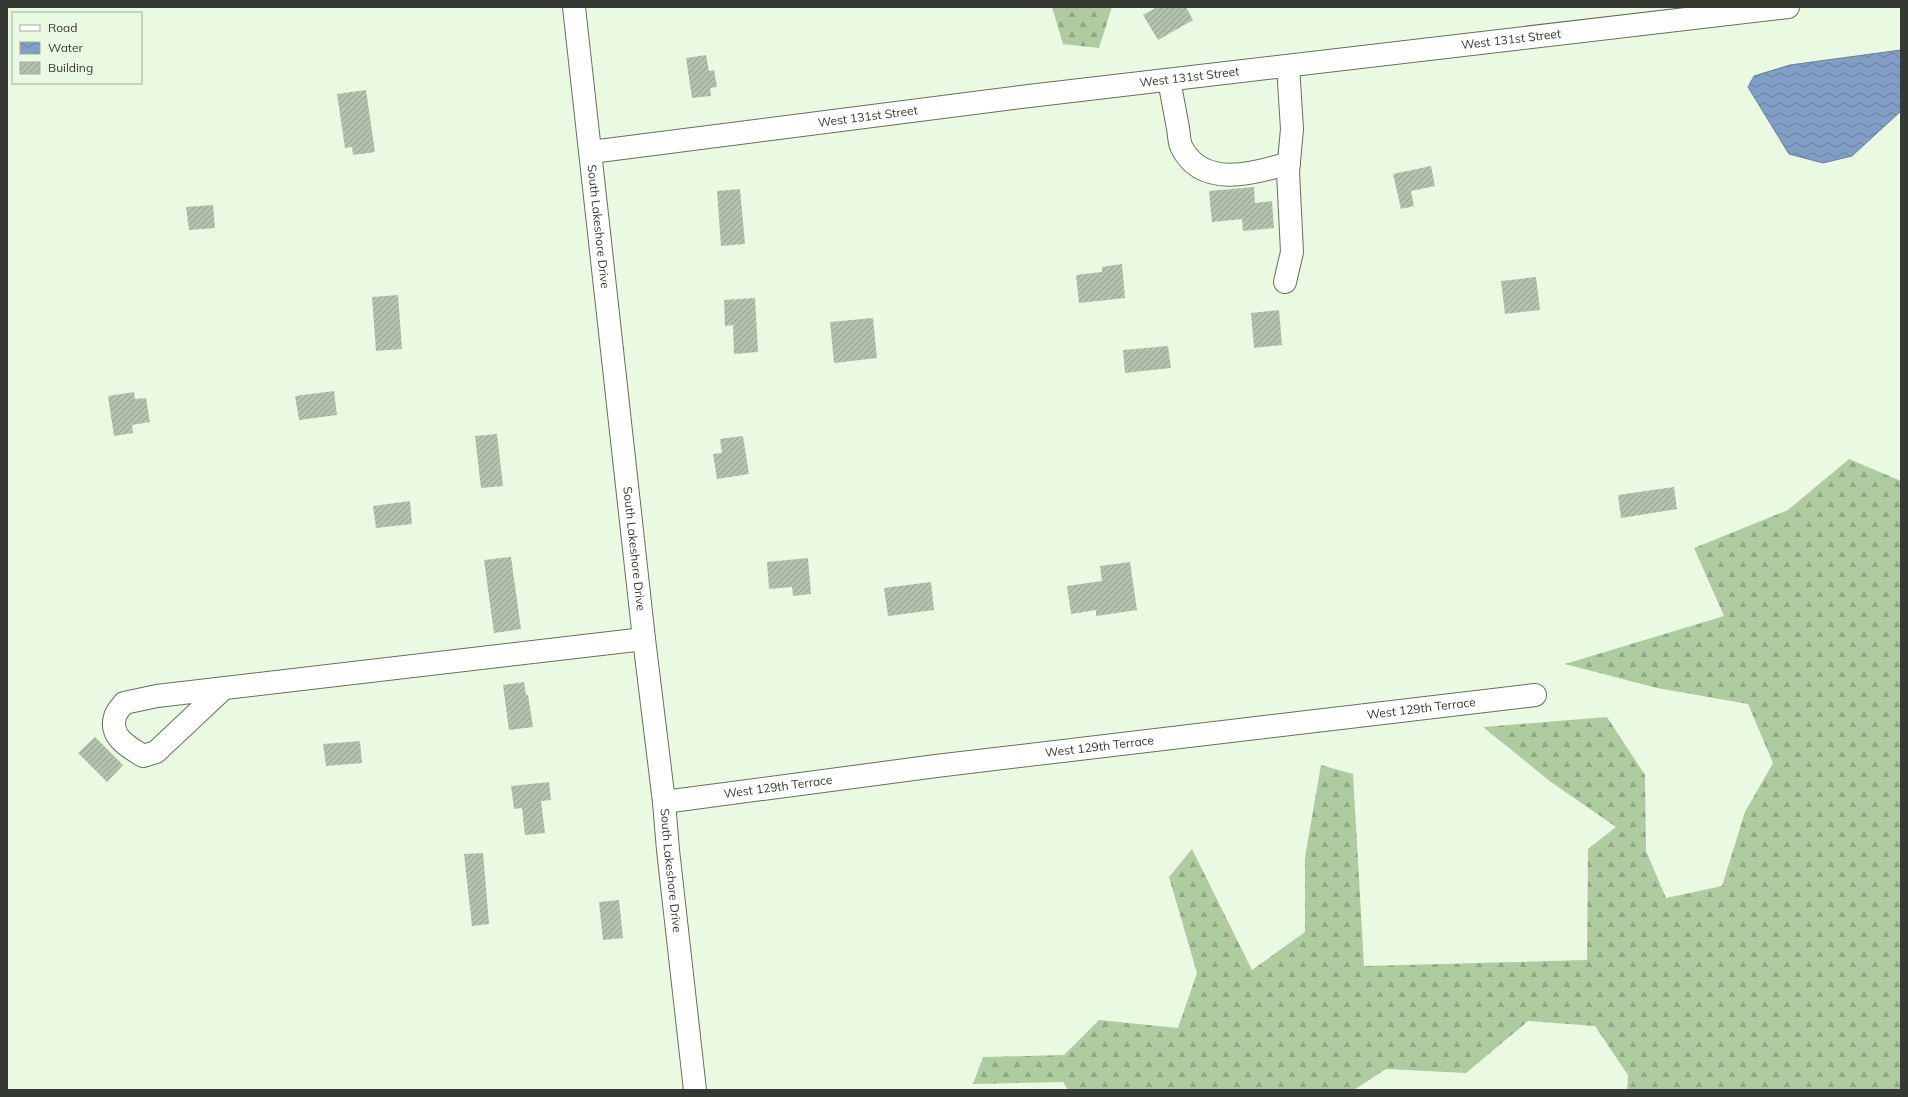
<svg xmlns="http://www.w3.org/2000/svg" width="1908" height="1097" viewBox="0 0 1908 1097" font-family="Mulish,sans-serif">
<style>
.forest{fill:url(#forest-firs)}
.water{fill:url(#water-waves);stroke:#6b8099}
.building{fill:url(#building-hatch)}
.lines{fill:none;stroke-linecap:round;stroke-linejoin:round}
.minor-casing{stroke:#64715d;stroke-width:24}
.minor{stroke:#fff;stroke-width:22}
.labels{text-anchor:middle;stroke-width:3;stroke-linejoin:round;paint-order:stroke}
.street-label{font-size:12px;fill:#343a31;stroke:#eaf9e2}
</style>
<defs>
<pattern id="forest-firs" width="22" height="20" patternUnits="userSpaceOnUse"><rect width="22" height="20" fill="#afcca1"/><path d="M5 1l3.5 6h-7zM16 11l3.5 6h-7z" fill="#8fa784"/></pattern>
<pattern id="water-waves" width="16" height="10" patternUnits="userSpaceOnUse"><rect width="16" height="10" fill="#829ec5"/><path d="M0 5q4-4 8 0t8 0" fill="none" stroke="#6b82a1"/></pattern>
<pattern id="building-hatch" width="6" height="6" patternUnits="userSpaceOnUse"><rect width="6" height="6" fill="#b3c2ac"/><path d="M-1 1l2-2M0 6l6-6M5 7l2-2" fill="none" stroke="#929f8d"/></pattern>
</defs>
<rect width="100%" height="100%" fill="#eaf9e2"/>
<g class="forest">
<polygon points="1052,7 1112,7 1099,48 1063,44"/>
<polygon points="1849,459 1901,481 1901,1090 1627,1090 1628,1075 1595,1026 1528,1021 1466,1073 1386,1069 1354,1090 1068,1090 1063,1082 973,1084 983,1057 1064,1055 1099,1020 1178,1028 1197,973 1169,877 1192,849 1252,970 1305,932 1305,857 1321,765 1353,774 1364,966 1587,960 1588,849 1616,827 1551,782 1483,727 1607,717 1645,775 1646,851 1666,898 1722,886 1745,812 1773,763 1748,704 1657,688 1565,664 1724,616 1694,548 1788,510"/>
</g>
<polygon class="water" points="1901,50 1901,111 1852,156 1823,163 1789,154 1748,87 1754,76 1790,65"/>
<g class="building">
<polygon points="1157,7 1186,7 1193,20 1158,40 1143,15"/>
<polygon points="706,55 709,71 714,70 717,87 710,88 711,96 692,98 686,58"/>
<polygon points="366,90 375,152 353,155 352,147 345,148 337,94"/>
<polygon points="1431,166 1435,186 1411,191 1414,206 1401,209 1393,174"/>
<polygon points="1254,187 1255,203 1272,201 1274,228 1243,231 1242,219 1212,222 1209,191"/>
<polygon points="740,189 745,244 721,246 717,191"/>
<polygon points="213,205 215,228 189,230 186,207"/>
<polygon points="1122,264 1125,298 1079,303 1076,275 1102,272 1102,267"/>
<polygon points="1536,277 1540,310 1505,314 1501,281"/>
<polygon points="398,295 402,349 376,351 372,297"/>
<polygon points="755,298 758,352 734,354 733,325 725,326 724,300"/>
<polygon points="1279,310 1282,345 1254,348 1251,313"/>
<polygon points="873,318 877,358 834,363 830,322"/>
<polygon points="1168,346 1171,368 1125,373 1123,350"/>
<polygon points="334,391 337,415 299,420 295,396"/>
<polygon points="134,392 135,399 146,398 150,422 132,425 133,433 114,436 108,396"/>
<polygon points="497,434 503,486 481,488 475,436"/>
<polygon points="743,436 749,474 717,479 713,454 722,453 720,439"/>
<polygon points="1674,487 1677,509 1621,518 1618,495"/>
<polygon points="410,501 412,524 376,528 373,506"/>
<polygon points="511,557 521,629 494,633 484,560"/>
<polygon points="808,558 811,594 793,596 792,587 769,589 767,562"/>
<polygon points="1130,562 1137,610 1096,616 1096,610 1071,614 1067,586 1102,581 1100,566"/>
<polygon points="931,582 934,610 888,616 884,588"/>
<polygon points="524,682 526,695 528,695 533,727 509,730 503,685"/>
<polygon points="95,737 123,765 107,782 78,753"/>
<polygon points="360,741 362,763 326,766 323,744"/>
<polygon points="549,782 551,800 541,801 545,833 525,835 522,808 514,809 511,786"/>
<polygon points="483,853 489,924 472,926 464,854"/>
<polygon points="619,900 623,938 603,940 599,902"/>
</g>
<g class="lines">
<defs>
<g id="minor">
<path id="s1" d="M574,7l70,632 20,163 4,48 27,240"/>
<path d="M1169,80c3,16 6,32 9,48 1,6 1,13 3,18 20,43 73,28 108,17"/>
<path id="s2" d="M591,152l438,-56 759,-89"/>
<polyline points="1285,282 1292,252 1288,172 1292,129 1288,66"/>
<path d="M223,689l-67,63 -13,4c-14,-9 -34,-19 -28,-39 1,-5 6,-10 9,-14l33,-7 487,-57"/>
<path id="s3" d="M664,802l272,-36 599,-71"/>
</g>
</defs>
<use href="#minor" class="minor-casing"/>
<use href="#minor" class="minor"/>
</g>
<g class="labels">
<g class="street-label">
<text dy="4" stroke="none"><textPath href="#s2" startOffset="927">West 131st Street</textPath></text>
<text dy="4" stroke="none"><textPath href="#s2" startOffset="603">West 131st Street</textPath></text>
<text dy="4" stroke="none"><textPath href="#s2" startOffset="279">West 131st Street</textPath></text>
<text dy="4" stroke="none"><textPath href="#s1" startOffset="221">South Lakeshore Drive</textPath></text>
<text dy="4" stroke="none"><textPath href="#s1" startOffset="545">South Lakeshore Drive</textPath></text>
<text dy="4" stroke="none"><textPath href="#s3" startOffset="763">West 129th Terrace</textPath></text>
<text dy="4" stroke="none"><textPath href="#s3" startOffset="439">West 129th Terrace</textPath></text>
<text dy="4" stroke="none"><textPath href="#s3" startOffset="115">West 129th Terrace</textPath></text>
<text dy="4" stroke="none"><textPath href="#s1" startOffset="869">South Lakeshore Drive</textPath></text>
</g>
</g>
<rect width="1908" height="1097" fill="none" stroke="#343a31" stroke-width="16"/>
<rect x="12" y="12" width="130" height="72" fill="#eaf9e2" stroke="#a1ad9b"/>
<rect x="20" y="25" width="20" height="6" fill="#ffffff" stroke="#a1ad9b"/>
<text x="48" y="32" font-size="12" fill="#343a31">Road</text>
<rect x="20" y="42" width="20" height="12" fill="url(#water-waves)" stroke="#a1ad9b"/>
<text x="48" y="52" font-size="12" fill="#343a31">Water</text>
<rect x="20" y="62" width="20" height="12" fill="url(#building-hatch)" stroke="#a1ad9b"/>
<text x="48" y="72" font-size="12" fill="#343a31">Building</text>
</svg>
